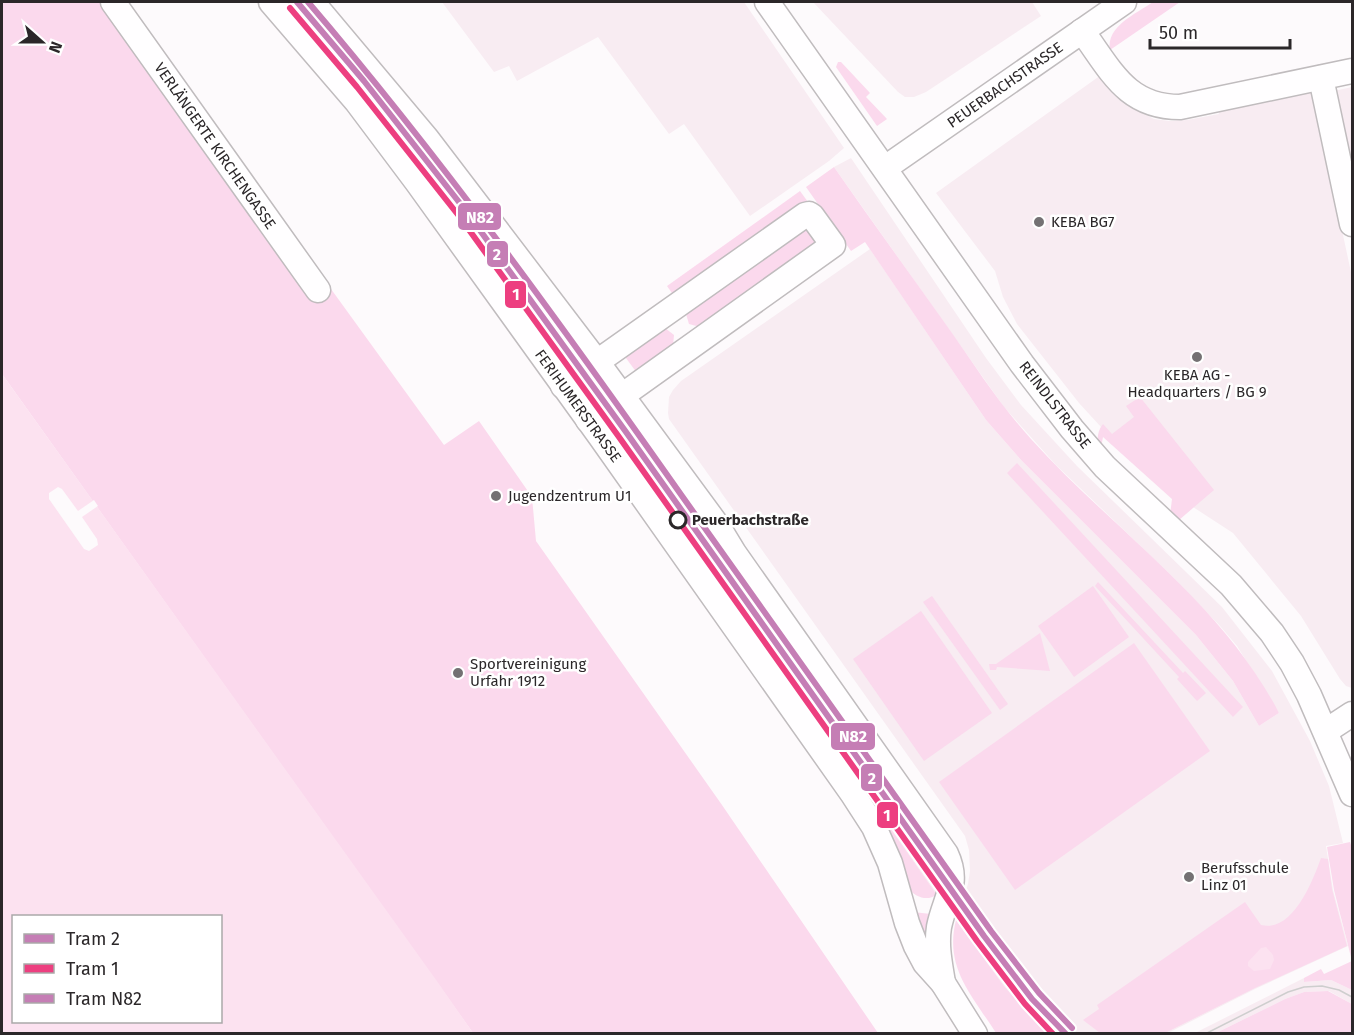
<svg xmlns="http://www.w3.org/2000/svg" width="1354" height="1035" viewBox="0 0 1354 1035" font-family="'Fira Sans',sans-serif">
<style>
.built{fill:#f8ecf2}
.green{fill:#fbd9ed}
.water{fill:#fce2f0;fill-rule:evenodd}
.pier{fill:#fdfafc}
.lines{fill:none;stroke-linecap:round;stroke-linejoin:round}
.minor-casing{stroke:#c0bcbe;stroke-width:27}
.minor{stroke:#fffeff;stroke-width:24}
.tram{stroke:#cecece;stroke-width:1.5}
.tram-1-casing{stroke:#fff;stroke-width:10}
.tram-2-casing{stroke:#fff;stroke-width:10}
.tram-3-casing{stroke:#fff;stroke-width:10}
.tram-1{stroke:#c57eb5;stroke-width:6}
.tram-2{stroke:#ed3f80;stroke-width:6}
.tram-3{stroke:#c57eb5;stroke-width:6}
.poi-dot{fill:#747173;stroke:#fff;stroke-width:2}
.stop-dot{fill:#fff;stroke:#2b2729;stroke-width:3}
.labels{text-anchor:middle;stroke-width:5;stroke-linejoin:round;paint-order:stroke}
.street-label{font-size:15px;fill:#2b2729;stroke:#fff}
.poi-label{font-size:15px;fill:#2b2729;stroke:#fff;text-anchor:start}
.stop-label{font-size:15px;font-weight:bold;fill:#2b2729;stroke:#fff;text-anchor:start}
.line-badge{stroke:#fff;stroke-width:2}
.badge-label{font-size:16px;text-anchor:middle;font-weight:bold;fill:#fff}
</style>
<rect width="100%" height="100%" fill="#fdfafc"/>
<g class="built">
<polygon points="282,2 302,2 368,79 573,349 572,359 567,363 561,363"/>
<polygon points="442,2 744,2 844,148 829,161 750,216 684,124 669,134 598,37 517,81 509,66 494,72"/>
<polygon points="813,2 1032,2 1041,16 926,92 914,97 905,97 898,92"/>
<polygon points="1101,75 1127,105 1154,119 1169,121 1187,120 1219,114 1218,109 1312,90 1352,277 1352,688 1346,686 1340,679 1301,616 1233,533 1193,507 1101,427 1079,403 1017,324 1003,297 995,271 936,193"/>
<polygon points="1352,87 1352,178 1334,91"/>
<polygon points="851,158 986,358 1021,405 1077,466 1222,607 1272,671 1310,741 1329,786 1343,843 1326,846 1333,890 1348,946 1255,989 1168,1033 1046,1033 1004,986 956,920 968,884 970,871 969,850 965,836 669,419 668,413 669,397 673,390 681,381 870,249 986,420 1022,461 1196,635 1233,681 1259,726 1279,713 1237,646 1220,626 1172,576 1056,465 1004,407 834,167"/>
<polygon points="591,374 607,394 592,405 576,386"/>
<polygon points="712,534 730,570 936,860 942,874 937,895 691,549"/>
<polygon points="1304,978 1304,982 1331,980 1352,990 1352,1004 1329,991 1304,992 1285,999 1216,1033 1193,1034"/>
</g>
<g class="green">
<polygon points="2,2 108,2 310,290 331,289 444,445 479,421 532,497 536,541 722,805 878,1033 473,1033 2,374"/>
<path d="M1153,2h27l-70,48c-4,-24 26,-36 43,-48z"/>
<polygon points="838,62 841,62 870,93 866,97 887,119 877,126 836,67"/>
<path d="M834,167c39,56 79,111 118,166 25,36 49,73 79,106 82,91 190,162 248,274l-20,13 -26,-45 -37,-46 -174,-174 -36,-41 -121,-178 -14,9 -45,-64z"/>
<polygon points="800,191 808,202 674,296 667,286"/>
<polygon points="803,229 807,229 816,240 816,244 700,327 689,324 686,314"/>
<polygon points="665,328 674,335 673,346 637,373 623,354"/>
<path d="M1140,397l74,93 -35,30 -9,-5 2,-16 -69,-62 -3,16c-3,-10 -4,-21 3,-29l9,10 22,-17 -8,-11z"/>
<polygon points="1017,463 1243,707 1233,717 1007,473"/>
<polygon points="1098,582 1183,673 1185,671 1206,693 1197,701 1177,679 1179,677 1095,586"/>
<polygon points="1093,586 1129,637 1074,677 1038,626"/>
<polygon points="932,596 1008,704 1000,710 923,602"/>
<polygon points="921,611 992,713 924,761 853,659"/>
<polygon points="1040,633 1050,671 997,667 996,670 990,670 989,664 996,664"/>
<polygon points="1134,643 1210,751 1015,890 939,782"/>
<path d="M867,795l70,100c-10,6 -21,3 -29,-7z"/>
<polygon points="1350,842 1352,848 1352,961 1334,890 1327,847"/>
<path d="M1321,858l7,1 4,30 15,57 -92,42 -90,45h-65l-17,-13 16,-11 -2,-4 148,-103 16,23c32,8 52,-45 60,-67z"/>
<polygon points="913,912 931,914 930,951"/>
<path d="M956,920l48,66 42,47h-50c-24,-38 -52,-65 -40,-113z"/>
<polygon points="1352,961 1352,990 1331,980 1304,982 1304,978 1321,969 1324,974"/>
<polygon points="1328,991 1352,1004 1352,1033 1216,1033 1285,999 1304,992"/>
</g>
<g class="water">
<path d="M2,374l437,610 34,49h-471zM14,916h206v106h-206z"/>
<polygon points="1266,947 1273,955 1274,960 1270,969 1254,971 1248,966 1248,962 1261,948"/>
</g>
<polygon class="pier" points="58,487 62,489 78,511 94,500 98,506 82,517 97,539 98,545 89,551 84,549 49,499 49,493"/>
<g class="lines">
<defs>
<g id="minor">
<polyline points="113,2 318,290"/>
<polyline points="271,2 357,102 417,182 600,436 852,793 874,827 890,863 907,923 916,946 925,963 943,983 975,1034"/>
<path d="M312,2l115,137 170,223 120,163 17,28 212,301c14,30 -1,43 -7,73 -3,19 1,37 4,56"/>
<polyline points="767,2 1022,364 1072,429 1105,467 1231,585 1272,633 1292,663 1309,695 1352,794"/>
<path d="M1082,31c29,39 44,76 98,76l172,-36"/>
<polyline points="1321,78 1352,224"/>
<polyline points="885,168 1124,2"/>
<polyline points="563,386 805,215 809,214 812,216 833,245 588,420"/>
<polyline points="1326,731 1352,714"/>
</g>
</defs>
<use href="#minor" class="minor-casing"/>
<use href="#minor" class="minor"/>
<polyline class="tram" points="1205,1034 1288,992 1304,987 1322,986 1339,990 1352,997"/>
<defs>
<polyline id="tram-1" points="297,2 364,81 466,211 626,432 984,936 1032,999 1066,1034"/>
<polyline id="tram-2" points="290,8 357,87 459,216 619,437 977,941 1025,1004 1053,1034"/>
<path id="tram-3" d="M308,2c134,157 255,325 374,494 103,145 206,290 309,435l48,62 33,35"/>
</defs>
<use href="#tram-1" class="tram-1-casing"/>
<use href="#tram-2" class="tram-2-casing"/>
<use href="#tram-3" class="tram-3-casing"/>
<use href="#tram-1" class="tram-1"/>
<use href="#tram-2" class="tram-2"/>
<use href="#tram-3" class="tram-3"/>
</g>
<g class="poi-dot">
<circle cx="1039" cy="222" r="6"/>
<circle cx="1197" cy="357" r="6"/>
<circle cx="496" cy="496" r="6"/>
<circle cx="458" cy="673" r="6"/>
<circle cx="1189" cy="877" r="6"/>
</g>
<circle class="stop-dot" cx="678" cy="520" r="8"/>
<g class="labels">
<g class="street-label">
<text transform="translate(1005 85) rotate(-35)" y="5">PEUERBACHSTRASSE</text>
<text transform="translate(215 146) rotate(55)" y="5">VERLÄNGERTE KIRCHENGASSE</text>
<text transform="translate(1055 405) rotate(52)" y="5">REINDLSTRASSE</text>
<text transform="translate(578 406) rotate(54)" y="5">FERIHUMERSTRASSE</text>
</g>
<g class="poi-label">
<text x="1051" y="227">KEBA BG7</text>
<text x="1197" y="380" text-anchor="middle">KEBA AG -<tspan x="1197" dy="17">Headquarters / BG 9</tspan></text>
<text x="508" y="501">Jugendzentrum U1</text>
<text x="470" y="669">Sportvereinigung<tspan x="470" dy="17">Urfahr 1912</tspan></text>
<text x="1201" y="873">Berufsschule<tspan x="1201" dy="17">Linz 01</tspan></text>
</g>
<g class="stop-label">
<text x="692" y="525">Peuerbachstraße</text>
</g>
</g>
<g class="line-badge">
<rect x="457" y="202" width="45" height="29" rx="6" fill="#c57eb5"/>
<rect x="486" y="240" width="23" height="28" rx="6" fill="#c57eb5"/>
<rect x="504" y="280" width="23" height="29" rx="6" fill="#ed3f80"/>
<rect x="830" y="722" width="46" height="29" rx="6" fill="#c57eb5"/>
<rect x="860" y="763" width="23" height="29" rx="6" fill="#c57eb5"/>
<rect x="876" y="801" width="23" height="28" rx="6" fill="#ed3f80"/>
</g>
<g class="badge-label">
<text x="480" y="223">N82</text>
<text x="497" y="260">2</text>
<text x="516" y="300">1</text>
<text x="853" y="742">N82</text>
<text x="872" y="784">2</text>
<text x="887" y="821">1</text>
</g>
<rect width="1354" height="1035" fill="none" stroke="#2b2729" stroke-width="6"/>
<rect x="12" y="915" width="210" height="108" fill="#ffffff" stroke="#aaa9a9" stroke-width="1.5"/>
<rect x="24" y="934" width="30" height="9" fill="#c57eb5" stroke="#aaa9a9" stroke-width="1.5"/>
<text x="66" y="945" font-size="18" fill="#2b2729">Tram 2</text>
<rect x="24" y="964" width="30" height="9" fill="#ed3f80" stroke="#aaa9a9" stroke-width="1.5"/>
<text x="66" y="975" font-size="18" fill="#2b2729">Tram 1</text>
<rect x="24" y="994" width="30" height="9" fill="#c57eb5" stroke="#aaa9a9" stroke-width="1.5"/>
<text x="66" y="1005" font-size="18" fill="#2b2729">Tram N82</text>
<g transform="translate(42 42) rotate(111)" stroke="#ffffff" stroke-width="4.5" paint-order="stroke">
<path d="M0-4.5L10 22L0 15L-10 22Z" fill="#2b2729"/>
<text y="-9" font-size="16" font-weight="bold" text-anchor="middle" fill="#2b2729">N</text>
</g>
<path d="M1150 39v9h140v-9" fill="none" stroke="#2b2729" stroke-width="3"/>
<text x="1159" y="39" font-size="18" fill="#2b2729" stroke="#ffffff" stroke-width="4.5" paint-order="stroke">50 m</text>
</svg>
